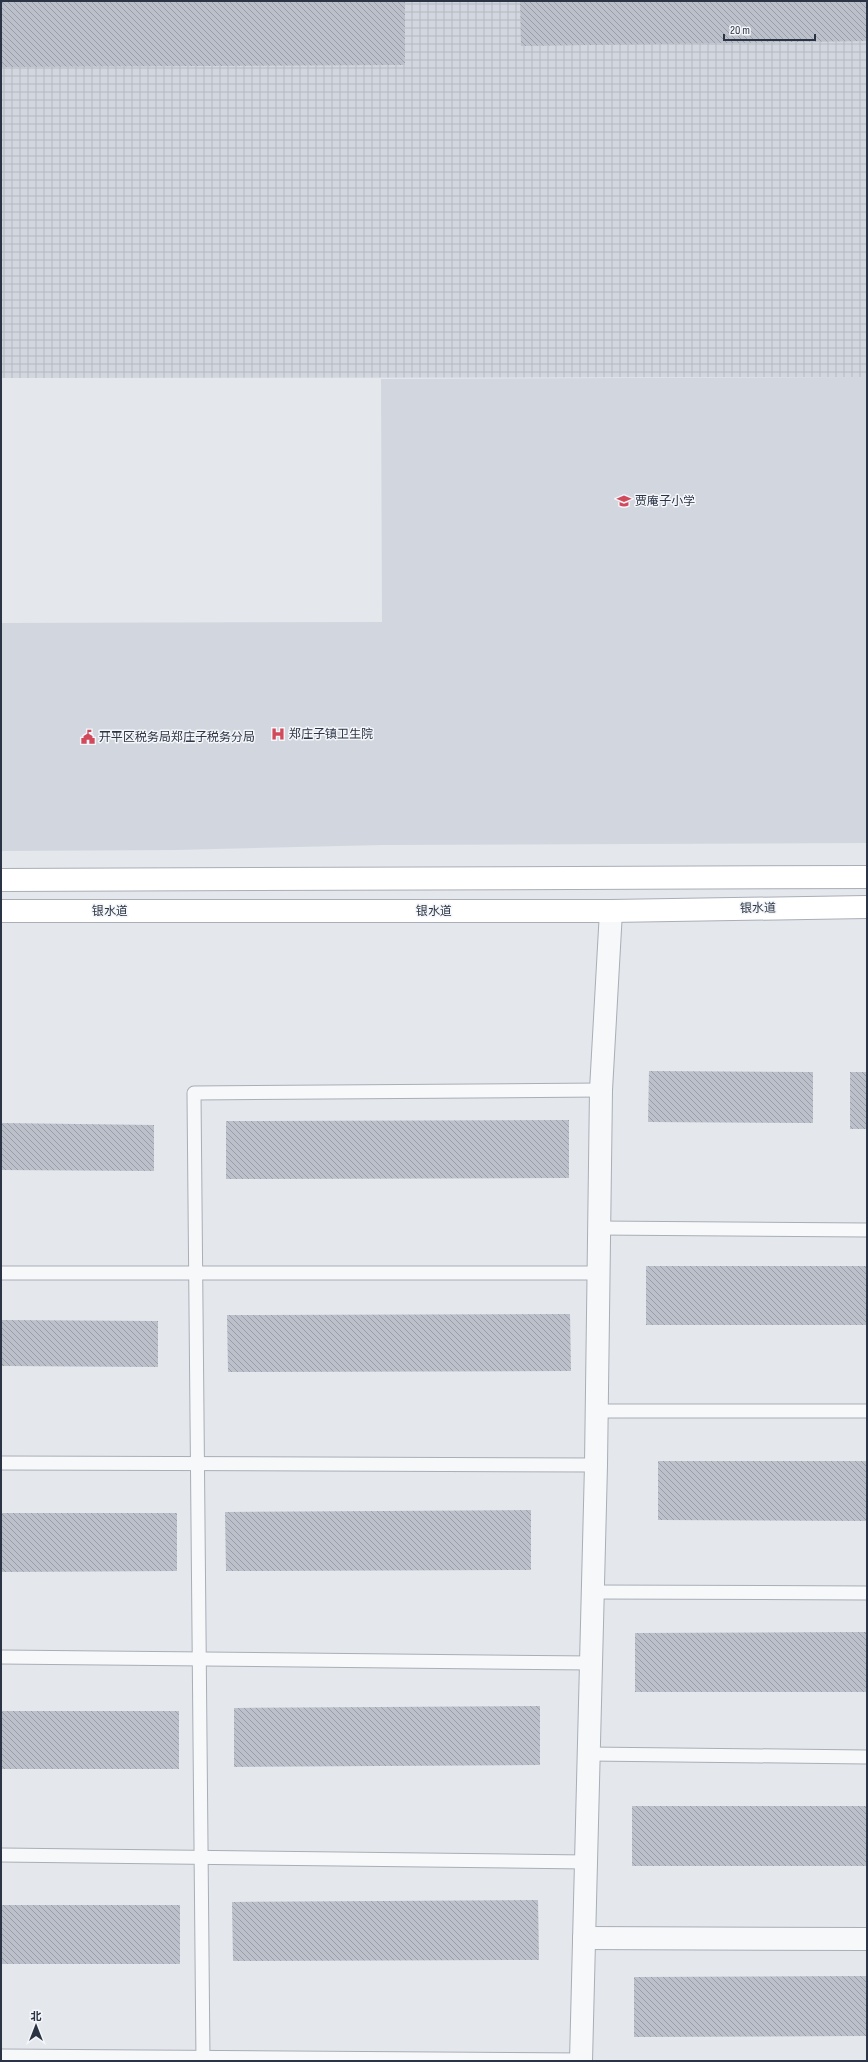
<svg xmlns="http://www.w3.org/2000/svg" width="868" height="2062" viewBox="0 0 868 2062" font-family="'Sofia Sans Condensed','Noto Sans SC',sans-serif">
<style>
.built{fill:#d2d6de}
.industrial{fill:url(#industrial-grid)}
.building{fill:url(#building-back-hatch)}
.lines{fill:none;stroke-linecap:round;stroke-linejoin:round}
.lane-casing{stroke:#a9aeb7;stroke-width:15}
.street-casing{stroke:#a9aeb7;stroke-width:24}
.secondary-casing{stroke:#a9aeb7;stroke-width:24}
.lane{stroke:#f7f8fa;stroke-width:13}
.street{stroke:#f7f8fa;stroke-width:22}
.secondary{stroke:#fff;stroke-width:22}
.labels{text-anchor:middle;stroke-width:3;stroke-linejoin:round;paint-order:stroke}
.poi-label{font-size:12px;fill:#2b3445;stroke:#f4f6f9;text-anchor:start}
.street-label{font-size:12px;fill:#2b3445;stroke:#f4f6f9}
</style>
<defs>
<pattern id="industrial-grid" width="8" height="8" patternUnits="userSpaceOnUse"><rect width="8" height="8" fill="#d2d6de"/><path d="M0 4h8M4 0v8" fill="none" stroke="#b4b8c0"/></pattern>
<pattern id="building-back-hatch" width="6" height="6" patternUnits="userSpaceOnUse"><rect width="6" height="6" fill="#bbc0ca"/><path d="M-1 5l2 2M0 0l6 6M5-1l2 2" fill="none" stroke="#989da6"/></pattern>
</defs>
<rect width="100%" height="100%" fill="#e4e7ec"/>
<polygon class="built" points="867,377 867,843 383,845 175,850 1,851 1,623 382,622 381,379"/>
<polygon class="industrial" points="1,1 867,1 867,377 1,378"/>
<g class="building">
<polygon points="1,1 405,1 405,65 1,67"/>
<polygon points="520,1 867,1 867,41 521,46"/>
<polygon points="649,1071 813,1072 813,1123 648,1122"/>
<rect x="850" y="1072" width="17" height="57"/>
<polygon points="569,1120 569,1178 226,1179 226,1121"/>
<polygon points="1,1123 154,1125 154,1171 1,1170"/>
<rect x="646" y="1266" width="221" height="59"/>
<polygon points="570,1314 571,1371 228,1372 227,1315"/>
<polygon points="1,1320 158,1321 158,1367 1,1366"/>
<polygon points="658,1461 867,1461 867,1521 658,1520"/>
<polygon points="531,1510 531,1570 226,1571 225,1512"/>
<polygon points="1,1513 177,1513 177,1571 1,1572"/>
<polygon points="867,1632 867,1692 635,1692 635,1633"/>
<polygon points="540,1706 540,1765 234,1767 234,1708"/>
<rect x="1" y="1711" width="178" height="58"/>
<rect x="632" y="1806" width="235" height="60"/>
<polygon points="538,1900 539,1960 233,1961 232,1902"/>
<rect x="1" y="1905" width="179" height="59"/>
<polygon points="867,1976 867,2036 634,2037 634,1977"/>
</g>
<g class="lines">
<defs>
<g id="lane">
<polyline points="598,1228 867,1230"/>
<polyline points="1,1273 598,1273"/>
<polyline points="596,1411 867,1411"/>
<polyline points="1,1463 596,1465"/>
<polyline points="593,1592 867,1593"/>
<polyline points="1,1657 591,1663"/>
<polyline points="589,1754 867,1757"/>
<polyline points="1,1855 586,1862"/>
<polyline points="1,2056 581,2060"/>
<polyline points="203,2061 194,1093 601,1090"/>
</g>
<g id="street">
<polyline points="584,1938 867,1939"/>
<polyline points="581,2061 596,1465 601,1090 611,911"/>
</g>
<g id="secondary">
<polyline points="1,880 867,877"/>
<polyline points="1,911 611,911 867,907"/>
</g>
</defs>
<use href="#lane" class="lane-casing"/>
<use href="#street" class="street-casing"/>
<use href="#secondary" class="secondary-casing"/>
<use href="#lane" class="lane"/>
<use href="#street" class="street"/>
<use href="#secondary" class="secondary"/>
</g>
<defs>
<symbol id="school-bare" viewBox="-9 -9 18 18"><path d="M0-5L7-2L0 1L-7-2ZM-4 1L0 2.5L4 1V4Q0 6-4 4Z" fill="#d1495b" stroke="#f4f6f9" stroke-width="2.5" paint-order="stroke"/></symbol>
<symbol id="hospital-bare" viewBox="-9 -9 18 18"><path d="M-5-5h3v3.5h4V-5h3V5h-3V1.5h-4V5h-3Z" fill="#d1495b" stroke="#f4f6f9" stroke-width="2.5" paint-order="stroke"/></symbol>
<symbol id="civic-bare" viewBox="-9 -9 18 18"><path d="M-.6-6.5H3V-4.5H.6V-3L4-1V1h2V6H-6V1h2V-1L-.6-3ZM-1.2 2.5V6h2.4V2.5Z" fill="#d1495b" stroke="#f4f6f9" stroke-width="2.5" paint-order="stroke"/></symbol>
</defs>
<g fill-rule="evenodd">
<use href="#school-bare" x="614" y="491" width="20" height="20"/>
<use href="#hospital-bare" x="268" y="724" width="20" height="20"/>
<use href="#civic-bare" x="78" y="727" width="20" height="20"/>
</g>
<g class="labels">
<g class="poi-label">
<text x="635" y="505">贾庵子小学</text>
<text x="289" y="738">郑庄子镇卫生院</text>
<text x="99" y="741">开平区税务局郑庄子税务分局</text>
</g>
<g class="street-label">
<text transform="translate(758 908) rotate(-1)" y="4">银水道</text>
<text x="110" y="915">银水道</text>
<text x="434" y="915">银水道</text>
</g>
</g>
<rect width="868" height="2062" fill="none" stroke="#2b3445" stroke-width="4"/>
<g transform="translate(36 2026)" stroke="#f4f6f9" stroke-width="3" paint-order="stroke">
<path d="M0-3L7 15L0 10L-7 15Z" fill="#2b3445"/>
<text y="-6" font-size="11" font-weight="bold" text-anchor="middle" fill="#2b3445">北</text>
</g>
<path d="M724 34v6h91v-6" fill="none" stroke="#2b3445" stroke-width="2"/>
<text x="730" y="34" font-size="12" fill="#2b3445" stroke="#f4f6f9" stroke-width="3" paint-order="stroke">20 m</text>
</svg>
